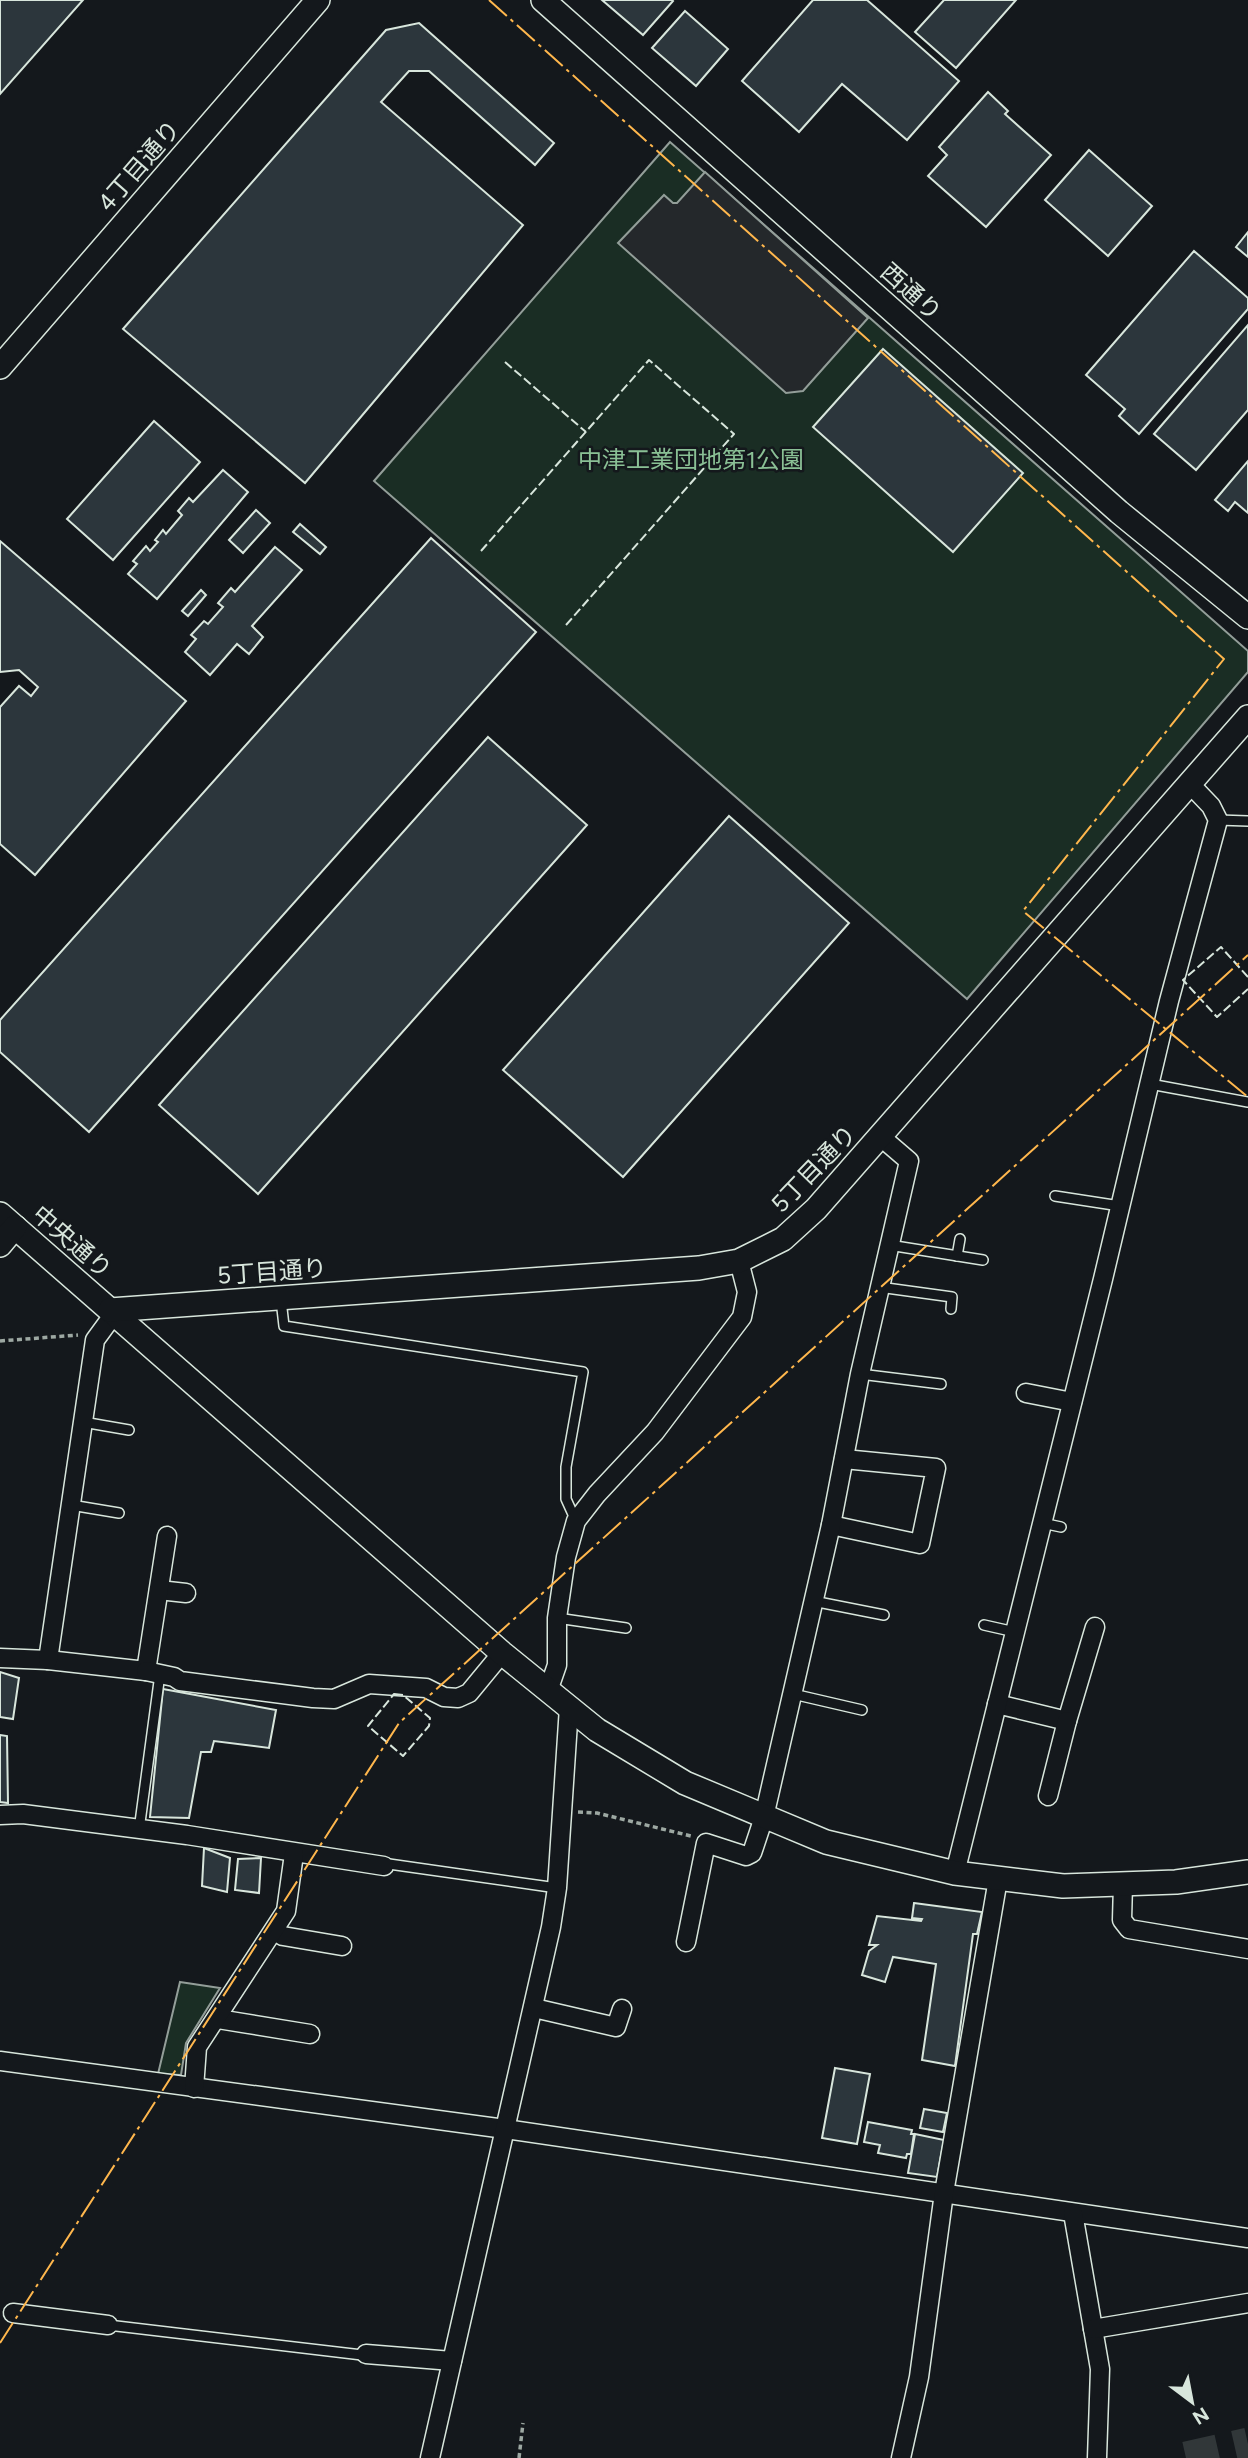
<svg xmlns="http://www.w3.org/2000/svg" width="1248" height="2458" viewBox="0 0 1248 2458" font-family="Figtree,'Noto Sans JP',sans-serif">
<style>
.green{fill:#1a2d24;stroke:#939e99;stroke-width:2}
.parking{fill:#24282b;stroke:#939e99;stroke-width:2}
.building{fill:#2c363c;stroke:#d8e6dc;stroke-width:2}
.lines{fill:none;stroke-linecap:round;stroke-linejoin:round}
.motorway-tunnel{stroke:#313739;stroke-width:33;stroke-dasharray:33 17;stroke-linecap:butt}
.service-casing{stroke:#d8e6dc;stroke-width:12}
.minor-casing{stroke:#d8e6dc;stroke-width:21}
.tertiary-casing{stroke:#d8e6dc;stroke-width:26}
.path{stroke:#9da8a2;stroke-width:3.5;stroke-dasharray:5 3.5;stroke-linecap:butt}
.service{stroke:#14181c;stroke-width:9}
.minor{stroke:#14181c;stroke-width:18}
.tertiary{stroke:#14181c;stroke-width:23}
.fence{stroke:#d8e6dc;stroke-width:2;stroke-dasharray:9 3.5;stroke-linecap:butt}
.power{stroke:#ffb74d;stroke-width:2;stroke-dasharray:24 5 3.5 5;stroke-linecap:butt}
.labels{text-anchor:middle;stroke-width:5;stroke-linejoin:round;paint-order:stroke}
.street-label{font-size:24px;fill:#d8e6dc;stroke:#14181c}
.park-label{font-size:24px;fill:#8ac095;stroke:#14181c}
</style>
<rect width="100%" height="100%" fill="#14181c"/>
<g class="green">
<polygon points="670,142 1248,651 1248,672 967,999 374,481"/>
<polygon points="180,1982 220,1988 186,2043 181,2075 158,2074"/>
</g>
<polygon class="parking" points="705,172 868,318 803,391 786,393 618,243 664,195 673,203 677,203"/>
<g class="building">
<polygon points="0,0 83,0 0,94"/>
<polygon points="602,0 672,0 673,1 643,35"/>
<polygon points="813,0 867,0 959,81 907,140 842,84 799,132 742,81"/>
<polygon points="944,0 1016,0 956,68 915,32"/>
<polygon points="685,11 728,49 696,86 652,48"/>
<polygon points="419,23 554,143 535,165 429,71 409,71 381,102 523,225 305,483 123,329 386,30"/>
<polygon points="988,92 1008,111 1005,114 1051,155 986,227 928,176 947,155 939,147"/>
<polygon points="1089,150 1152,206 1108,256 1045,200"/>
<polygon points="1248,232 1248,257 1236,247"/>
<polygon points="1194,251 1248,298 1248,309 1139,434 1119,416 1125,409 1086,375"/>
<polygon points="1248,325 1248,410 1196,470 1154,434"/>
<polygon points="883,349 1023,473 953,552 813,427"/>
<polygon points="154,421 200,462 113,560 67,519"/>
<polygon points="1248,461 1248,513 1235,502 1228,511 1215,500"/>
<polygon points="223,470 248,492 157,599 128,574 137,564 133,561 146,546 150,551 158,542 155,540 163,530 166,534 182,515 178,511 189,498 193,502"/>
<polygon points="256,510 270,523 243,553 229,540"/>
<polygon points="300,524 326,547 320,554 293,532"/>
<polygon points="431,538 536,632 89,1132 0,1052 0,1020"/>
<polygon points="0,541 186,701 35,875 0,844 0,707 19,686 31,696 38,687 19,670 0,672"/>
<polygon points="275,547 302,570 252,626 263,637 249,654 237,644 210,675 185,652 196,639 191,635 204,621 208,624 223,607 218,603 231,588 235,592"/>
<polygon points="201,590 206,595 188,616 182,611"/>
<polygon points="488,737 587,825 258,1194 159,1105"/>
<polygon points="729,816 849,923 623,1177 503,1070"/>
<polygon points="0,1672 19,1678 13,1719 0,1717"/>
<polygon points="163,1689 276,1710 269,1748 214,1741 211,1752 201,1752 189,1818 150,1817"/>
<polygon points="0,1735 7,1736 8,1803 0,1802"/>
<polygon points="204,1848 230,1858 227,1892 202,1886"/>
<polygon points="261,1858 259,1893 235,1890 238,1859"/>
<polygon points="914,1903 982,1912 977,1934 973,1934 955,2066 922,2060 936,1964 893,1957 885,1982 862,1975 869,1951 877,1945 869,1945 877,1916 921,1921 922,1919 912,1918"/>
<polygon points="835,2068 870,2074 857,2144 822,2138"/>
<polygon points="924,2109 947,2113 943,2132 920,2128"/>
<polygon points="868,2122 912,2130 911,2134 914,2134 911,2154 907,2154 906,2158 878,2153 880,2145 864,2142"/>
<polygon points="915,2134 944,2140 937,2177 908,2173"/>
</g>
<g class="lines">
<polyline class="motorway-tunnel" points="1186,2458 1248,2444"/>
<defs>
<g id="service">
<polyline points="1218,820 1248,821"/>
<polyline points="1150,1084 1248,1102"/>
<polyline points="1055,1196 1120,1206"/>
<polyline points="889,1245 983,1260"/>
<polyline points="957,1256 960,1239"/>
<polyline points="879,1287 952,1297 951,1309"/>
<polyline points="281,1300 284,1326 583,1372 566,1467 566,1499 576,1521"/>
<polyline points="860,1374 941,1384"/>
<polyline points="83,1422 129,1430"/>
<polyline points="71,1505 119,1513"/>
<polyline points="1042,1523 1061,1527"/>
<polyline points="813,1601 884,1615"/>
<polyline points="557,1618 626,1628"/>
<polyline points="984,1625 1015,1632"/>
<polyline points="793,1694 862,1710"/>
<polyline points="139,1830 160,1674"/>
<polyline points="384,1866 389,1864 557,1888"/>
<polyline points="108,2325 362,2355 366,2354"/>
</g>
<g id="minor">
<polyline points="1026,1393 1072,1402"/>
<polyline points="831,1525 920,1544 936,1468 844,1459"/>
<polyline points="159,1590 186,1593"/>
<polyline points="0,1658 48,1660 146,1671 167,1536"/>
<polyline points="48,1660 95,1340 114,1314"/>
<polyline points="146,1671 174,1677 180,1681 313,1698 334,1699 369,1684 426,1688 444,1697 458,1698 469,1693 502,1653"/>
<polyline points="548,1691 557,1665 557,1618 566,1557 576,1521 597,1494 655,1432 742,1317 747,1292 739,1261"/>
<polyline points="997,1704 1067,1721 1095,1627"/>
<polyline points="1048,1796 1067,1721"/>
<polyline points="0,1815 23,1814 187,1835 384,1866"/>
<polyline points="955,1873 1103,1279 1169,1001 1218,820 1211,806 1189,783"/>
<polyline points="1123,1884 1122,1920 1129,1929 1248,1949"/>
<polyline points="275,1931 283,1936 342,1946"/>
<polyline points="686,1942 706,1843 746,1856 752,1853 764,1817 831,1525 860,1374 909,1161 881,1137"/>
<polyline points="534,2008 616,2027 622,2009"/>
<polyline points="218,2019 310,2034"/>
<polyline points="0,2061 505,2129 1248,2238"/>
<polyline points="194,2088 197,2047 286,1911 294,1854"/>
<polyline points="1073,2213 1100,2369 1097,2458"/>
<polyline points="13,2313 108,2325"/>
<polyline points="1093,2329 1248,2303"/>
<polyline points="366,2354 452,2361"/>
<polyline points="430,2458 551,1927 557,1888 569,1707"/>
<polyline points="901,2458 919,2377 944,2193 998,1879"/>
</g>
<g id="tertiary">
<polyline points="543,0 1119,512 1248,617"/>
<polyline points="0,367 318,0"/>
<polyline points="0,1214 502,1653 597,1730 685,1783 826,1842 955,1873 1063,1886 1176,1882 1248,1872"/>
<polyline points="0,1245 15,1227"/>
<polyline points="110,1310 699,1268 739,1261 783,1239 816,1209 1248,717"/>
</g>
</defs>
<use href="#service" class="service-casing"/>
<use href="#minor" class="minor-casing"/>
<use href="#tertiary" class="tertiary-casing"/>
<g class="path">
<polyline points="0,1341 78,1335"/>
<polyline points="578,1812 597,1813 691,1836"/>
<polyline points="519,2458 523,2423"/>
</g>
<use href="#service" class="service"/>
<use href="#minor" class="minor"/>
<use href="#tertiary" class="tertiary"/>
<g class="fence">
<polyline points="505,362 586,432"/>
<polyline points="481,551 649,360 734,434 566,625"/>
<polyline points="1248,977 1221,947 1183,980 1217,1017 1248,989"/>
<polygon points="394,1694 403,1695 430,1718 429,1726 403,1756 368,1726"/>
</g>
<g class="power">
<polyline points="489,0 1224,659 1023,911 1248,1097"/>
<polyline points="0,2343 399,1723 1248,955"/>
</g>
</g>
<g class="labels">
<g class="street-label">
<text transform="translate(139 166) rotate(-49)" y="8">4丁目通り</text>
<text transform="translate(911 292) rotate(42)" y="8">西通り</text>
<text transform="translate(814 1169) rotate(-46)" y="8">5丁目通り</text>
<text transform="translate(72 1242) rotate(41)" y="8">中央通り</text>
<text transform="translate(272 1272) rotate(-4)" y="8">5丁目通り</text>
</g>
<g class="park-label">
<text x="691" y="468">中津工業団地第1公園</text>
</g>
</g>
<g transform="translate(1192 2402) rotate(148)" stroke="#14181c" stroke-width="5" paint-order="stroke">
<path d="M0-5L12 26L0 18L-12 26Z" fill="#d8e6dc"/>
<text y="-10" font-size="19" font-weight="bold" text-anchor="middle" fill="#d8e6dc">N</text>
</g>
</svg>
